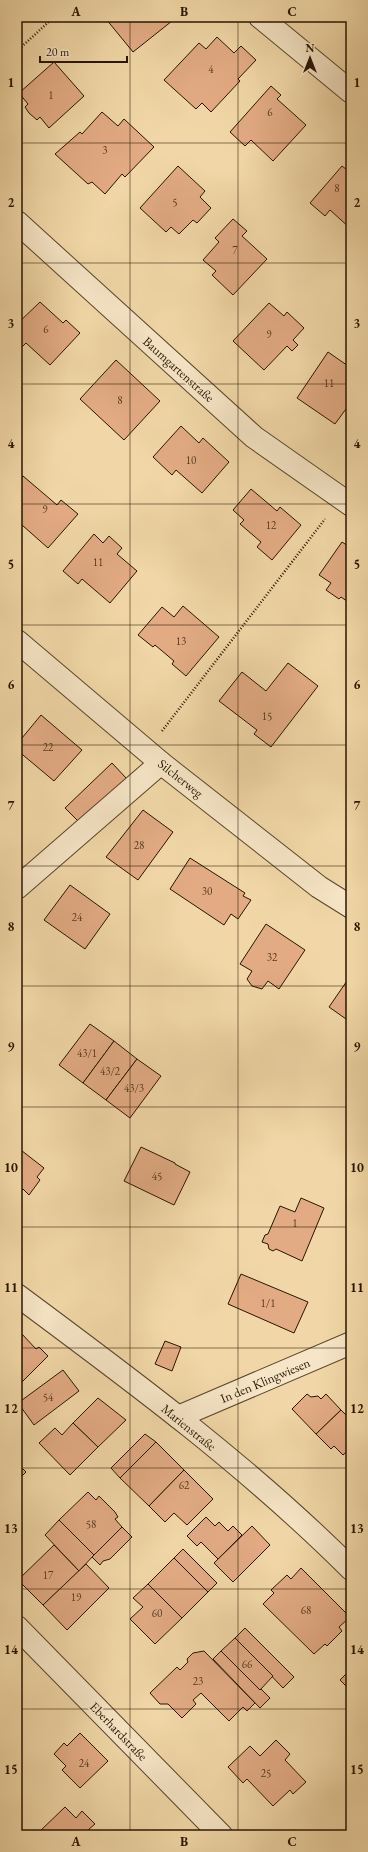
<svg xmlns="http://www.w3.org/2000/svg" width="368" height="1852" viewBox="0 0 368 1852" font-family="'EB Garamond',serif">
<style>
.building{fill:#e2ab84;stroke:#281500}
.lines{fill:none;stroke-linecap:round;stroke-linejoin:round}
.minor-casing{stroke:#5a462a;stroke-width:24}
.path{stroke:#281500;stroke-width:2.5;stroke-dasharray:1 2;stroke-linecap:butt}
.minor{stroke:#f6e5c6;stroke-width:22}
.grid{fill:none;stroke:#281500;stroke-width:1;stroke-opacity:0.55}
.labels{text-anchor:middle;stroke-width:3.5;stroke-linejoin:round;paint-order:stroke}
.number-label{font-size:11px;fill:#563a21}
.street-label{font-size:13px;fill:#281500;stroke:#f6e5c6}
.neatline{fill:none;stroke:#281500;stroke-width:1.5}
.grid-label{font-size:13px;text-anchor:middle;font-weight:bold;fill:#281500}
</style>
<rect width="100%" height="100%" fill="#f1d7a7"/>
<filter id="stains"><feTurbulence type="fractalNoise" baseFrequency=".005" numOctaves="4"/><feColorMatrix values="0 0 0 0 .2 0 0 0 0 .09 0 0 0 0 .02 0 0 0 .5 -.17"/></filter>
<radialGradient id="worn" r=".72"><stop offset=".6" stop-color="#630" stop-opacity="0"/><stop offset="1" stop-color="#630" stop-opacity=".3"/></radialGradient>
<g class="building">
<polygon points="108,17 169,17 172,21 133,52 106,19"/>
<polygon points="217,37 234,53 241,46 256,60 238,79 240,81 211,112 202,103 196,109 164,80 199,43 206,49"/>
<polygon points="54,62 84,96 49,128 40,117 37,120 29,113 25,107 28,104 19,93"/>
<polygon points="271,86 281,95 277,99 306,125 273,161 251,140 245,146 230,132"/>
<polygon points="102,112 118,126 124,119 154,147 125,177 122,174 105,194 92,182 88,184 55,154 80,132 82,134"/>
<polygon points="178,166 205,191 200,197 211,208 197,223 193,220 179,234 171,227 166,232 140,208"/>
<polygon points="342,166 351,173 351,229 330,210 325,216 310,203"/>
<polygon points="233,219 247,231 242,236 267,259 233,295 212,275 216,271 203,260 219,242 215,238"/>
<polygon points="40,302 63,323 66,320 80,333 50,365 26,343 22,347 17,342 17,324"/>
<polygon points="269,303 284,316 287,312 304,328 293,340 298,345 292,351 287,346 264,370 233,341"/>
<polygon points="328,352 351,368 351,402 335,424 297,398"/>
<polygon points="116,360 160,401 124,440 80,399"/>
<polygon points="181,426 199,443 203,438 229,462 202,493 176,470 172,475 153,457"/>
<polygon points="23,476 57,505 61,500 78,514 48,548 22,525 17,528 17,483"/>
<polygon points="251,489 277,511 280,507 301,525 272,560 257,547 261,542 240,524 244,520 233,510"/>
<polygon points="94,534 103,543 109,536 122,548 117,554 137,571 110,603 82,579 78,584 63,571"/>
<polygon points="342,542 351,548 351,604 341,597 339,599 326,590 331,583 319,575"/>
<polygon points="183,606 219,637 186,676 172,664 174,661 155,645 153,647 138,635 162,607 174,617"/>
<polygon points="288,663 318,686 271,747 254,734 257,730 219,701 242,672 266,691"/>
<polygon points="41,715 82,750 54,781 17,750 17,744"/>
<polygon points="112,763 127,779 78,821 65,808"/>
<polygon points="143,810 173,832 138,880 106,857"/>
<polygon points="190,858 245,893 243,896 251,900 238,919 231,914 224,925 170,889"/>
<polygon points="70,885 110,914 85,949 44,920"/>
<polygon points="266,924 305,950 279,989 268,981 262,989 252,986 247,979 252,971 240,964"/>
<polygon points="351,975 351,1016 350,1015 346,1019 329,1007"/>
<polygon points="90,1024 114,1041 83,1083 59,1065"/>
<polygon points="114,1041 137,1059 106,1100 83,1083"/>
<polygon points="137,1059 161,1076 130,1118 106,1100"/>
<polygon points="17,1147 44,1168 37,1177 40,1180 29,1195 23,1189 17,1197"/>
<polygon points="141,1147 175,1163 175,1164 190,1172 174,1205 124,1181"/>
<polygon points="301,1198 324,1208 302,1261 276,1249 273,1251 269,1249 268,1244 262,1242 265,1235 268,1234 280,1206 295,1212"/>
<polygon points="241,1274 308,1302 294,1333 228,1304"/>
<polygon points="21,1333 36,1349 39,1347 48,1356 22,1382 17,1377 17,1337"/>
<polygon points="165,1341 181,1347 172,1371 155,1364"/>
<polygon points="63,1370 79,1391 34,1425 18,1403"/>
<polygon points="307,1394 311,1397 318,1396 321,1399 326,1394 341,1410 316,1434 292,1409"/>
<polygon points="98,1398 126,1420 98,1447 73,1423"/>
<polygon points="341,1410 351,1420 351,1448 343,1455 334,1446 331,1449 316,1434"/>
<polygon points="73,1423 98,1447 70,1475 39,1443 55,1428 62,1435"/>
<polygon points="145,1434 156,1442 120,1478 111,1468"/>
<polygon points="156,1442 184,1470 149,1506 120,1478"/>
<polygon points="17,1463 26,1472 17,1481"/>
<polygon points="184,1470 213,1499 187,1525 174,1513 165,1522 149,1506"/>
<polygon points="88,1492 96,1500 99,1496 115,1512 118,1517 115,1519 122,1527 94,1555 59,1520"/>
<polygon points="206,1517 215,1526 219,1522 228,1531 233,1526 242,1535 218,1559 201,1542 197,1546 187,1536"/>
<polygon points="59,1520 94,1555 79,1571 45,1535"/>
<polygon points="252,1526 270,1545 233,1582 214,1563"/>
<polygon points="122,1527 132,1537 110,1559 103,1561 100,1565 92,1557"/>
<polygon points="54,1545 79,1571 43,1605 18,1580"/>
<polygon points="183,1549 217,1583 208,1592 174,1558"/>
<polygon points="174,1558 208,1592 182,1618 148,1584"/>
<polygon points="86,1564 109,1588 67,1630 43,1605"/>
<polygon points="301,1568 350,1617 339,1627 342,1631 327,1646 325,1644 314,1654 263,1604 274,1593 271,1590 287,1575 291,1579"/>
<polygon points="148,1584 182,1618 155,1644 130,1619 143,1607 133,1598"/>
<polygon points="245,1628 294,1677 283,1688 235,1638"/>
<polygon points="235,1638 273,1676 260,1690 221,1651"/>
<polygon points="204,1651 255,1703 247,1711 243,1707 229,1721 201,1693 193,1700 196,1704 182,1718 168,1704 160,1704 150,1693 177,1667 180,1670 188,1662 187,1659 193,1653"/>
<polygon points="221,1651 260,1690 261,1689 270,1698 260,1708 213,1659"/>
<polygon points="351,1669 351,1691 340,1680"/>
<polygon points="80,1733 108,1761 80,1788 62,1770 66,1766 54,1754 64,1743 67,1746"/>
<polygon points="276,1740 290,1754 285,1760 306,1782 293,1794 290,1790 273,1806 247,1779 243,1783 228,1767 250,1746 260,1756"/>
<polygon points="65,1807 76,1818 82,1811 95,1824 88,1830 93,1835 40,1835 38,1833"/>
</g>
<g class="lines">
<defs>
<g id="minor">
<polyline points="260,17 351,92"/>
<polyline points="17,222 254,437 351,505"/>
<polyline points="17,641 161,763 319,887 351,907"/>
<polyline points="17,888 161,763"/>
<path d="M17,1295c116,86 232,172 334,274"/>
<polyline points="178,1417 351,1343"/>
<polyline points="17,1627 221,1835"/>
</g>
</defs>
<use href="#minor" class="minor-casing"/>
<g class="path">
<polyline points="17,51 54,17"/>
<polyline points="162,731 325,519"/>
</g>
<use href="#minor" class="minor"/>
</g>
<path class="grid" d="M130,17v1818M238,17v1818M17,143h334M17,263h334M17,384h334M17,504h334M17,625h334M17,745h334M17,866h334M17,986h334M17,1107h334M17,1227h334M17,1348h334M17,1468h334M17,1589h334M17,1709h334"/>
<g class="labels">
<g class="number-label">
<text x="211" y="73">4</text>
<text x="51" y="99">1</text>
<text x="270" y="116">6</text>
<text x="105" y="154">3</text>
<text x="337" y="192">8</text>
<text x="175" y="206">5</text>
<text x="235" y="254">7</text>
<text x="46" y="333">6</text>
<text x="269" y="338">9</text>
<text x="329" y="387">11</text>
<text x="120" y="404">8</text>
<text x="191" y="464">10</text>
<text x="45" y="513">9</text>
<text x="271" y="529">12</text>
<text x="98" y="566">11</text>
<text x="181" y="645">13</text>
<text x="267" y="720">15</text>
<text x="48" y="751">22</text>
<text x="139" y="849">28</text>
<text x="207" y="895">30</text>
<text x="77" y="921">24</text>
<text x="272" y="961">32</text>
<text x="87" y="1057">43/1</text>
<text x="110" y="1075">43/2</text>
<text x="134" y="1092">43/3</text>
<text x="157" y="1180">45</text>
<text x="295" y="1227">1</text>
<text x="268" y="1307">1/1</text>
<text x="48" y="1401">54</text>
<text x="184" y="1489">62</text>
<text x="91" y="1528">58</text>
<text x="48" y="1579">17</text>
<text x="76" y="1601">19</text>
<text x="306" y="1614">68</text>
<text x="157" y="1617">60</text>
<text x="247" y="1668">66</text>
<text x="198" y="1685">23</text>
<text x="84" y="1767">24</text>
<text x="266" y="1777">25</text>
</g>
<g class="street-label">
<text transform="translate(179 369) rotate(42)" y="5">Baumgartenstraße</text>
<text transform="translate(181 778) rotate(38)" y="5">Silcherweg</text>
<text transform="translate(265 1380) rotate(-23)" y="5">In den Klingwiesen</text>
<text transform="translate(189 1427) rotate(39)" y="5">Marienstraße</text>
<text transform="translate(119 1731) rotate(46)" y="5">Eberhardstraße</text>
</g>
</g>
<rect width="368" height="1852" fill="none" stroke="#f1d7a7" stroke-width="44"/>
<g transform="translate(310 58)" stroke="#f6e5c6" stroke-width="3" paint-order="stroke">
<path d="M0-3L7 15L0 10L-7 15Z" fill="#281500"/>
<text y="-6" font-size="11" font-weight="bold" text-anchor="middle" fill="#281500">N</text>
</g>
<path d="M40 56v6h87v-6" fill="none" stroke="#281500" stroke-width="2"/>
<text x="46" y="56" font-size="12" fill="#281500" stroke="#f6e5c6" stroke-width="3" paint-order="stroke">20 m</text>
<rect x="22" y="22" width="324" height="1808" class="neatline"/>
<g class="grid-label">
<text x="76" y="16">A</text>
<text x="184" y="16">B</text>
<text x="292" y="16">C</text>
<text x="11" y="87">1</text>
<text x="357" y="87">1</text>
<text x="11" y="207">2</text>
<text x="357" y="207">2</text>
<text x="11" y="328">3</text>
<text x="357" y="328">3</text>
<text x="11" y="448">4</text>
<text x="357" y="448">4</text>
<text x="11" y="569">5</text>
<text x="357" y="569">5</text>
<text x="11" y="689">6</text>
<text x="357" y="689">6</text>
<text x="11" y="810">7</text>
<text x="357" y="810">7</text>
<text x="11" y="931">8</text>
<text x="357" y="931">8</text>
<text x="11" y="1051">9</text>
<text x="357" y="1051">9</text>
<text x="11" y="1172">10</text>
<text x="357" y="1172">10</text>
<text x="11" y="1292">11</text>
<text x="357" y="1292">11</text>
<text x="11" y="1413">12</text>
<text x="357" y="1413">12</text>
<text x="11" y="1533">13</text>
<text x="357" y="1533">13</text>
<text x="11" y="1654">14</text>
<text x="357" y="1654">14</text>
<text x="11" y="1774">15</text>
<text x="357" y="1774">15</text>
<text x="76" y="1846">A</text>
<text x="184" y="1846">B</text>
<text x="292" y="1846">C</text>
</g>
<rect width="100%" height="100%" filter="url(#stains)"/>
<rect width="100%" height="100%" fill="url(#worn)"/>
</svg>
